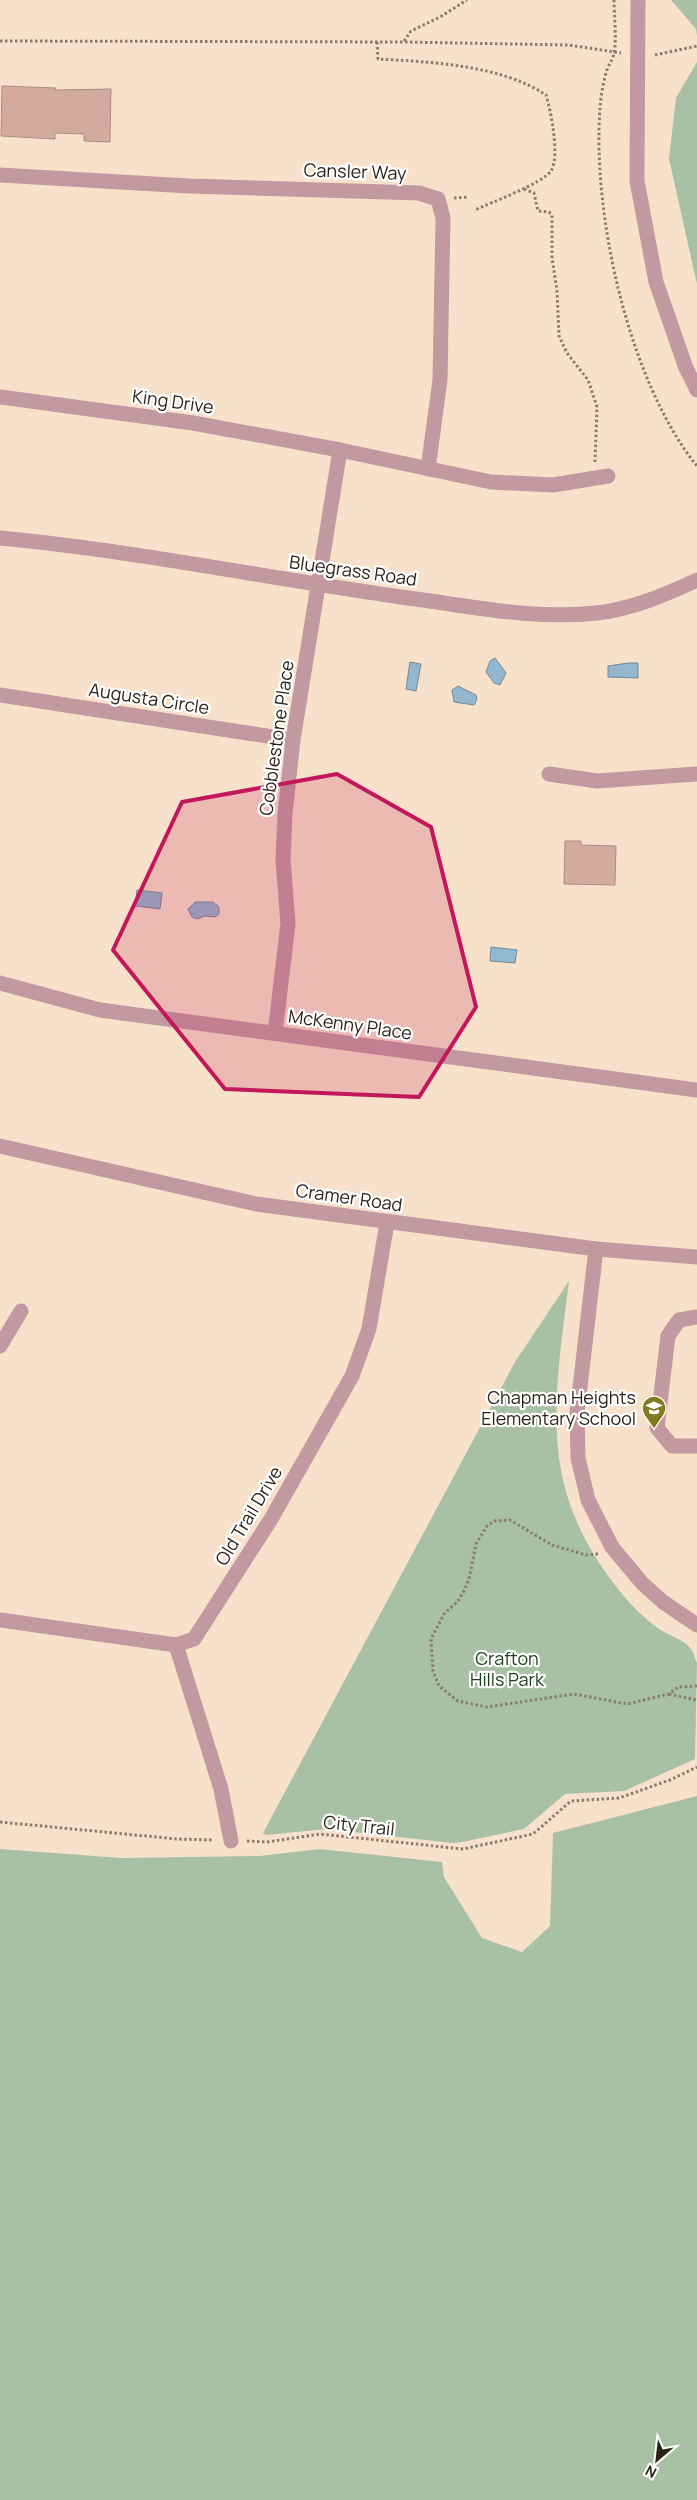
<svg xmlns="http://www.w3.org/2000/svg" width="697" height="2500" viewBox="0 0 697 2500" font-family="Manrope,sans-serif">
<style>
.green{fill:#a8c1a5}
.water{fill:#92b7ce;stroke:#738a98}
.building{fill:#d3aaa0;stroke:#ac8c85}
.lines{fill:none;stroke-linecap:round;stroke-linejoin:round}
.path{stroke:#8b7c6c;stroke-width:3;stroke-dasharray:2.5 2.5;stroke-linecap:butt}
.minor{stroke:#c299a0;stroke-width:15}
.marked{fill:#c2185b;fill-opacity:0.2;stroke:#c2185b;stroke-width:4;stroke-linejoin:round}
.labels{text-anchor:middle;stroke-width:4.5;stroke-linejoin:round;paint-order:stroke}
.street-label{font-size:18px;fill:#2a2219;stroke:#fff}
.poi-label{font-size:18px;fill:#2a2219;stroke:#fff;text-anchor:end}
.park-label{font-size:18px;fill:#173f16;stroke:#fff}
</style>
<rect width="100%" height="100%" fill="#f8e1ca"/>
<g class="green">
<polygon points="671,0 697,0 697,36 696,29"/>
<polygon points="697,62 697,284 669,159 676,98"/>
<path d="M569,1281c-16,128 -33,213 59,320 9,10 20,20 31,28 9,6 26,11 32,20 3,4 4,10 6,14l-2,96 -71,32 -59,3 -41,35 -62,13 -10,1 -126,-14 -60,6 -3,-2 252,-471z"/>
<polygon points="697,1796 697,2500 0,2500 0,1849 121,1858 260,1856 319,1849 442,1862 444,1877 482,1938 522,1952 550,1926 553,1833"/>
</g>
<g class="water">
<polygon points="495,658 506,673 500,685 494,683 486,672 490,661"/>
<polygon points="410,662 421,664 416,691 406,689"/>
<polygon points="628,663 638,663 638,678 608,677 608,666"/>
<polygon points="458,686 476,695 477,700 474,705 454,702 452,690"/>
<polygon points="137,890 162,893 160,909 135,906"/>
<polygon points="195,902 213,902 219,907 219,914 215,917 205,916 197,919 192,917 188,909"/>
<polygon points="491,947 517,950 515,963 490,961"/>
</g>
<g class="building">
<polygon points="2,86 56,88 55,90 111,89 110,142 84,141 84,134 55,133 55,139 1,136"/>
<polygon points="565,841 581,841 581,845 616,846 615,885 564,884"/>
</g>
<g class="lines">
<g class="path">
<path d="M614,0c0,15 3,39 0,53 -1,6 -5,11 -7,17 -4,12 -6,26 -7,38 -8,107 29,274 97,358"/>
<polyline points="0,41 404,42 569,45 621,53"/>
<polyline points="404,41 411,31 440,17 467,0"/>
<path d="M377,42l1,17c54,3 123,6 168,36 5,16 14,62 5,76 -8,12 -61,32 -76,39"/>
<polyline points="655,55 697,46"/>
<polyline points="524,189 534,193 538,211 549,212 552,215 552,258 557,290 559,336 567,353 588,380 597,407 595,462"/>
<polyline points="454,198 469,197"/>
<polyline points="598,1554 586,1555 552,1545 510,1520 494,1521 487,1526 476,1544 469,1579 465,1589 458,1601 444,1614 431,1639 433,1671 439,1686 458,1701 487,1707 574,1694 627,1704 669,1694 678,1687 697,1686"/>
<polyline points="669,1694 697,1700"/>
<polyline points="0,1822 177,1839 214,1840"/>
<polyline points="247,1841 267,1842 320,1834 463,1849 533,1834 571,1801 619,1798 670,1780 697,1767"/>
</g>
<g class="minor">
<polyline points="638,0 637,181 656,282 686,368 697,390"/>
<polyline points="0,175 189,186 419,193 438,199 443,218 440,380 428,469"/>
<polyline points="0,397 193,423 340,450 491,482 553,485 608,476"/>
<path d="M0,538c137,13 272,41 408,60 62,8 126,22 189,15 35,-4 68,-18 100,-33"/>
<polyline points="0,695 293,740"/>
<polyline points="549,774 597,781 697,774"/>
<polyline points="0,983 100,1010 697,1090"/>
<polyline points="275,1033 288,924 283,860 285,814 293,740 340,450"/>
<polyline points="0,1146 256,1204 596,1249 697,1257"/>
<polyline points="596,1249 577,1413 578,1458 588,1500 612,1547 642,1583 663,1602 697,1625"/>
<polyline points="697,1317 679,1320 668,1336 657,1428 672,1446 697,1446"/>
<polyline points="0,1346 21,1311"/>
<polyline points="0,1620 176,1645 194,1639 271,1519 352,1376 369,1329 387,1223"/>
<polyline points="176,1645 221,1789 231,1841"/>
</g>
</g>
<path class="marked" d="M337,774l94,53 45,180 -57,90 -194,-8 -112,-139 69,-148z"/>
<defs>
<symbol id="school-pin" viewBox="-11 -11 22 30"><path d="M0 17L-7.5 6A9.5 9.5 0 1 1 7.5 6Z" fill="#807a20" stroke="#fff"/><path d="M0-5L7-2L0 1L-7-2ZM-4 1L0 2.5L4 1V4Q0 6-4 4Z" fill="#fff"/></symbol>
</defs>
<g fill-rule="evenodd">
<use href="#school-pin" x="640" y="1394" width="28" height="38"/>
</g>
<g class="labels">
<g class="street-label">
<text transform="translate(355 172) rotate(2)" y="6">Cansler Way</text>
<text transform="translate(173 402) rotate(8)" y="6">King Drive</text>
<text transform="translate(353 571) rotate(8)" y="6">Bluegrass Road</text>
<text transform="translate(149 699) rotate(9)" y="6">Augusta Circle</text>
<text transform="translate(277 738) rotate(-82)" y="6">Cobblestone Place</text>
<text transform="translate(350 1025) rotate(8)" y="6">McKenny Place</text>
<text transform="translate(349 1198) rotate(8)" y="6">Cramer Road</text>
<text transform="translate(249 1516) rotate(-59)" y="6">Old Trail Drive</text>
<text transform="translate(359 1826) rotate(6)" y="6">City Trail</text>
</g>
<g class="poi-label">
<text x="636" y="1404">Chapman Heights<tspan x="636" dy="21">Elementary School</tspan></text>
</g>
<g class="park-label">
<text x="507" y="1665">Crafton<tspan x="507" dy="21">Hills Park</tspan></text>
</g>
</g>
<g transform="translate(657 2460) rotate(208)" stroke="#ffffff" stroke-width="4" paint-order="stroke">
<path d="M0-4L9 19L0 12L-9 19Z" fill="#2a2219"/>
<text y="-8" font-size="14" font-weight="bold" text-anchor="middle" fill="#2a2219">N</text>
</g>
</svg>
